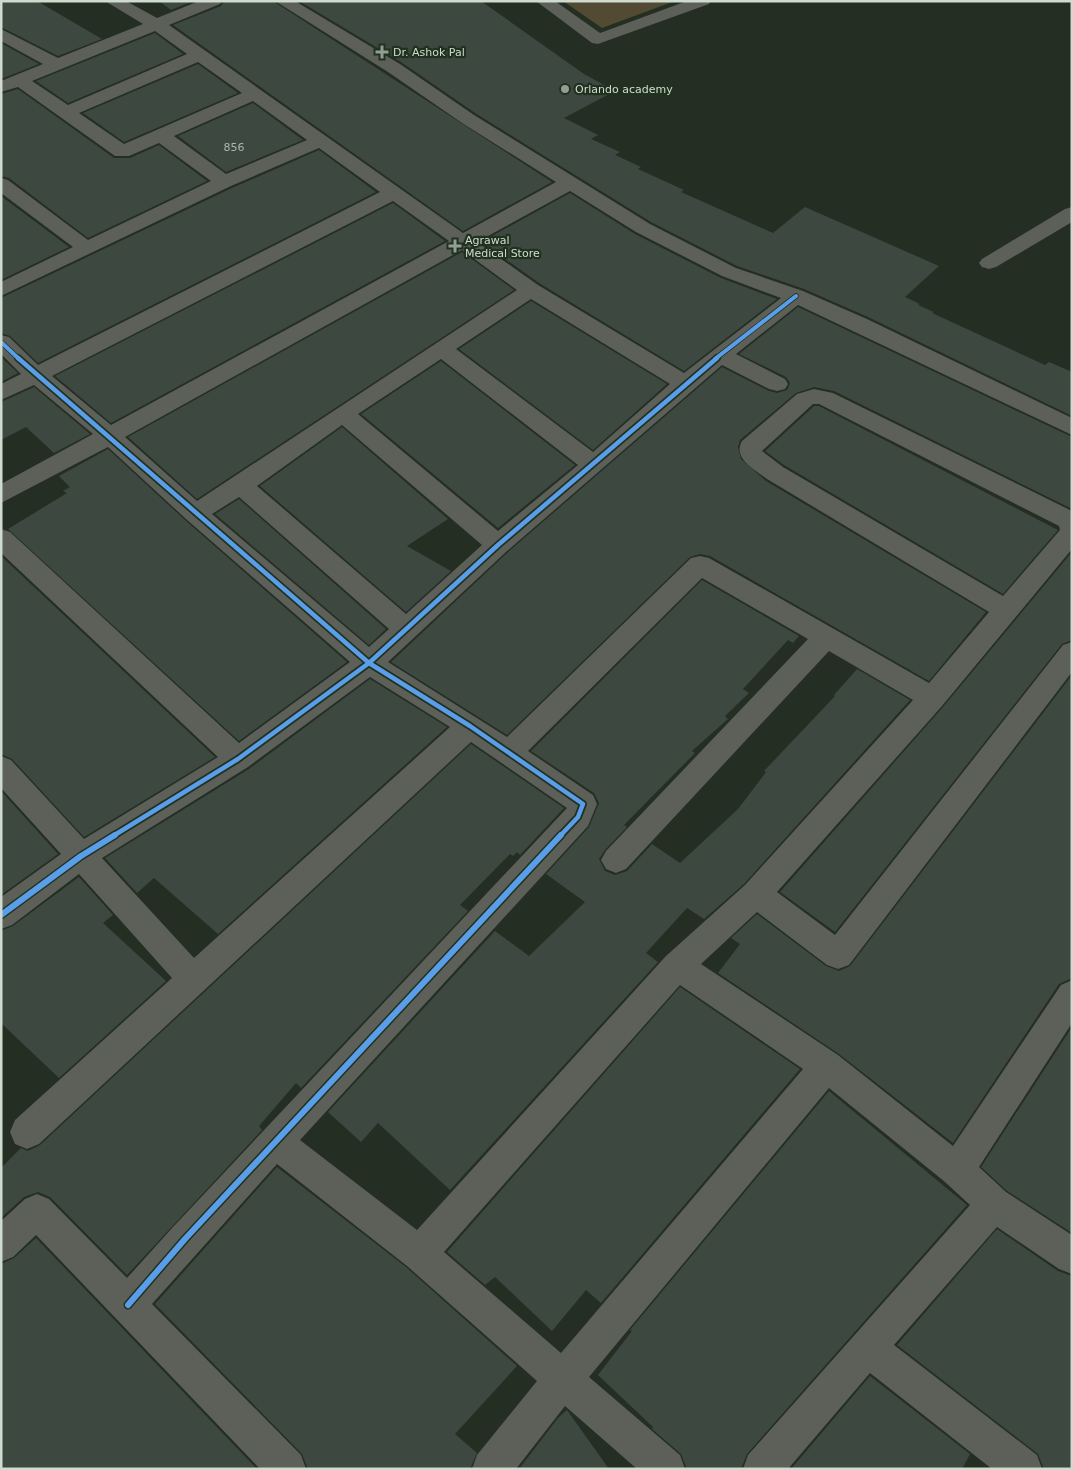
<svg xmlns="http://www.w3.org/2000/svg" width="1073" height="1470" viewBox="0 0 1073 1470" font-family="'DejaVu Sans',sans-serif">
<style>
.green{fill:#524a33}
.building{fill:#3d4841}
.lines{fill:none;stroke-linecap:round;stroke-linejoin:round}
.minor{fill:#5d5f59;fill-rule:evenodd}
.cycleway-far2-casing{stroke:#20321f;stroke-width:5.5}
.cycleway-far1-casing{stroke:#20321f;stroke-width:8}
.cycleway-casing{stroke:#20321f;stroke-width:9}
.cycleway-far2{stroke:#5a9eea;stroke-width:4}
.cycleway-far1{stroke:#5a9eea;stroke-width:4.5}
.cycleway{stroke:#5a9eea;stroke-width:6}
.poi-dot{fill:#939e92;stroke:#20321f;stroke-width:2}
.labels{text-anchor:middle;stroke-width:4.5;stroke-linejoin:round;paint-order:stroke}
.far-poi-label{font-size:11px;fill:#cfdbce;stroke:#20321f;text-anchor:start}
.number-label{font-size:11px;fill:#aab6ab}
</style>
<rect width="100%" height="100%" fill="#242e23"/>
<polygon class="green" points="563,1 675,1 602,28"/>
<g class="building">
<polygon points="1,1 37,1 102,39 58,56 1,27"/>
<polygon points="159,1 193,1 171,10"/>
<polygon points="224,1 273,1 552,182 463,231 173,25 221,6"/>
<polygon points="299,1 481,1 584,74 615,91 564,118 598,135 591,139 620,152 615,155 641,167 638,169 684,190 681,192 773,233 805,207 939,266 905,297 920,304 918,305 934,312 932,313 1045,365 1049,362 1072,372 1072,416 868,317 804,289 737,266 651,222 475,113 401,62"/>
<polygon points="155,33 183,54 68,103 36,81"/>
<polygon points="1,43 39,64 1,79"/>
<polygon points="198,64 238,93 124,142 83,113"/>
<polygon points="18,89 114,158 130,158 159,145 207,181 88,238 9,178 1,176 1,94"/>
<polygon points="253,103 303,140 226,172 178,136"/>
<polygon points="319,150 376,192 38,363 10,336 1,333 1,298 232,188"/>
<polygon points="570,193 635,234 721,278 777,299 684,371 539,283 481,242"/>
<polygon points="1,196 69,247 1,280"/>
<polygon points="393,203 445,241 111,423 55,376"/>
<polygon points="462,252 514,290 197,499 128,437"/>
<polygon points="531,301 667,384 593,450 459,349"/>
<polygon points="798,307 1072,437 1072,509 834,391 814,387 796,393 740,440 738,447 741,459 766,481 986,612 929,681 710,556 700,554 690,557 507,735 391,662 508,552 722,367 769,391 777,393 787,390 790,383 786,377 739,354"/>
<polygon points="1,357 18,373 1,382"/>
<polygon points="441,361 575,465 498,528 361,414"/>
<polygon points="34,387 90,434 54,453 26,427 1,440 1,402"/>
<polygon points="814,406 819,406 1058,530 1003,594 784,465 765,451"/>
<polygon points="342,427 448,519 407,546 451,571 406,612 260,486"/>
<polygon points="108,449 185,520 347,662 239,741 8,529 67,493 63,491 70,487 59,476"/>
<polygon points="239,499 386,629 369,645 215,514"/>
<polygon points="1072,552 1072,640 1062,644 835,932 780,892 943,707"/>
<polygon points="1,556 215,757 84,837 12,759 1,754"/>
<polygon points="702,580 799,636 793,643 788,640 743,689 749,693 725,716 728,719 692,751 695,753 624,825 627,827 605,850 599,859 605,871 615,875 627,871 652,844 680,863 738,809 766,772 764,771 835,696 834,695 857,669 910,700 744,884 704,919 687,908 646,953 658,962 450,1190 378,1123 361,1142 328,1112 495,931 529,956 585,902 546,874 589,827 599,803 594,793 531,751"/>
<polygon points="1072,675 1072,978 1059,984 953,1143 839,1054 718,973 740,944 731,938 757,914 826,966 839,971 850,966"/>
<polygon points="370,679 447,727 218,934 154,878 137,893 105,858 249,769"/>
<polygon points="471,744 564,808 520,855 517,852 513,856 510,854 460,905 468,911 301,1088 296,1083 259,1126 262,1130 127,1275 50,1197 38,1192 24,1197 1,1218 1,1168 21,1148 28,1151 40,1145"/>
<polygon points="1,791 58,854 1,895"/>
<polygon points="79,877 113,915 103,923 166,981 59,1078 1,1023 1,931 13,926"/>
<polygon points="680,987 800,1069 601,1303 586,1290 552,1331 495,1277 485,1285 447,1252"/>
<polygon points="1072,1027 1072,1233 1007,1191 981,1167"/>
<polygon points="829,1091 967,1205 747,1454 741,1469 687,1469 681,1454 652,1429 653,1427 598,1375 632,1331 630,1330"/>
<polygon points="277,1167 406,1267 517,1366 455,1434 477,1453 470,1469 308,1469 302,1454 155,1304"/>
<polygon points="997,1229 1058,1271 1072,1276 1072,1469 1044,1469 1038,1454 897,1345"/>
<polygon points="36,1238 257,1469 1,1469 1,1264 14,1258"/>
<polygon points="870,1376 970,1454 962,1469 791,1469"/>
<polygon points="567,1410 609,1469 519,1469 558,1418"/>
</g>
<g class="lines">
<g class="minor">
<path d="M105,1h21l31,17 42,-17h23l-2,3 -51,21 294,208 93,-51 -94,-59 -74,-51 -113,-71h20l105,63 74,51 176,109 86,44 67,23 64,28 205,99v17l-274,-130 -62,49 49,25 3,5 -3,5 -8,2 -8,-2 -47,-24 -215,186 -119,111 119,75 184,-179 9,-2 9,2 220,125 60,-71 -222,-133c-12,-9 -35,-21 -25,-38l55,-47 17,-5 19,4 239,118v38l-130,157 -165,186 58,43 228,-290 9,-3v30l-223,293 -11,4 -11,-4 -70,-53 -56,52 137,91 115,91 108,-161 11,-5v43l-93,144 27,25 66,43v39l-13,-5 -62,-42 -103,118 143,110 5,14h-50l-122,-96 -82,96h-45l5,-14 222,-250 -25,-23 -116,-94 -240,289 91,78 5,14h-48l-72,-63 -49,63h-44l5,-14 60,-74 -130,-115 -130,-102 -125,140 149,151 5,14h-46l-224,-234 -23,22 -12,5v-41l24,-22 12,-5 12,5 78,79 46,-51 394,-419 -96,-66 -432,402 -12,5 -12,-5 -5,-12 5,-12 157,-142 -93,-104 -67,51 -11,4v-32l60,-43 -60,-66v-32l10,4 73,79 134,-82 -217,-204v-24l9,3 229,211 111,-81 -164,-143 -78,-72 -107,56v-19l92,-50 -59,-49 -33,15v-16l20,-10 -20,-20v-19l8,2 29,28 342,-173 -61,-44 -88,38 -230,110v-14l72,-35 -72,-54v-15l7,2 80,60 123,-59 -52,-38 -30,13h-14l-97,-69 -17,5v-11l42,-17 -42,-23v-12l57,29 85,-34zM155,31l32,23 -119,51 -36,-24zM198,62l44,31 -118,51 -45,-31zM253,101l54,39 -81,34 -52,-38zM570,191l66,41 86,44 59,22 -97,75 -146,-88 -61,-43zM393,201l56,40 -338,184 -59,-49zM462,250l55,40 -320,211 -72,-64zM531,299l139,85 -77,68 -137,-103zM441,359l137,106 -80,66 -140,-117zM813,404h6l240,122 1,4 -57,66 -220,-129 -21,-16zM342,425l140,120 -76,69 -149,-128zM239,497l150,132 -20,18 -157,-133zM702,578l106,61 -202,212 -5,9 5,9 10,4 10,-4 203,-218 84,49 -168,185 -79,71 -249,274 -117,-90 288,-314 9,-22 -4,-9 -65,-44zM370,677l80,50 -256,231 -92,-100 146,-91zM680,985l123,84 -242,284 -117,-101z"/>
<polygon points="536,1 555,1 600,33 687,1 711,1 709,4 598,44 592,43"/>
<polygon points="1072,207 1072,222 996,267 989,269 982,267 979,263 982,259 1065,209"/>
</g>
<defs>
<g id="cycleway-far2">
<polyline points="1,342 19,359"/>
<polyline points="715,359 796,296"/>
</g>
<g id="cycleway-far1">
<polyline points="18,358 369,663 470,726 583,804 578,817 560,836"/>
<polyline points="113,836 238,759 369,663 498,545 717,358"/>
</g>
<g id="cycleway">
<polyline points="1,915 81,856 115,835"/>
<polyline points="128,1305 185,1239 561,835"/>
</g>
</defs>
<use href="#cycleway-far2" class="cycleway-far2-casing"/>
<use href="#cycleway-far1" class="cycleway-far1-casing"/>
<use href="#cycleway" class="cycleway-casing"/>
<use href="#cycleway-far2" class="cycleway-far2"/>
<use href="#cycleway-far1" class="cycleway-far1"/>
<use href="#cycleway" class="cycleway"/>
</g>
<g class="poi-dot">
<path d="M379.5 44.5h5v5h5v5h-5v5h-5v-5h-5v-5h5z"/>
<circle cx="565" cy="89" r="5"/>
<path d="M452.5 238.5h5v5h5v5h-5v5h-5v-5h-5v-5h5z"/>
</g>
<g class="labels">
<g class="far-poi-label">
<text x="393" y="56">Dr. Ashok Pal</text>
<text x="575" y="93">Orlando academy</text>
<text x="465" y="244">Agrawal<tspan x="465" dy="13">Medical Store</tspan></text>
</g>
<g class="number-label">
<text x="234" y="151">856</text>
</g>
</g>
<rect width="1073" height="1470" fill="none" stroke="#cfdbce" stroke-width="5"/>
</svg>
